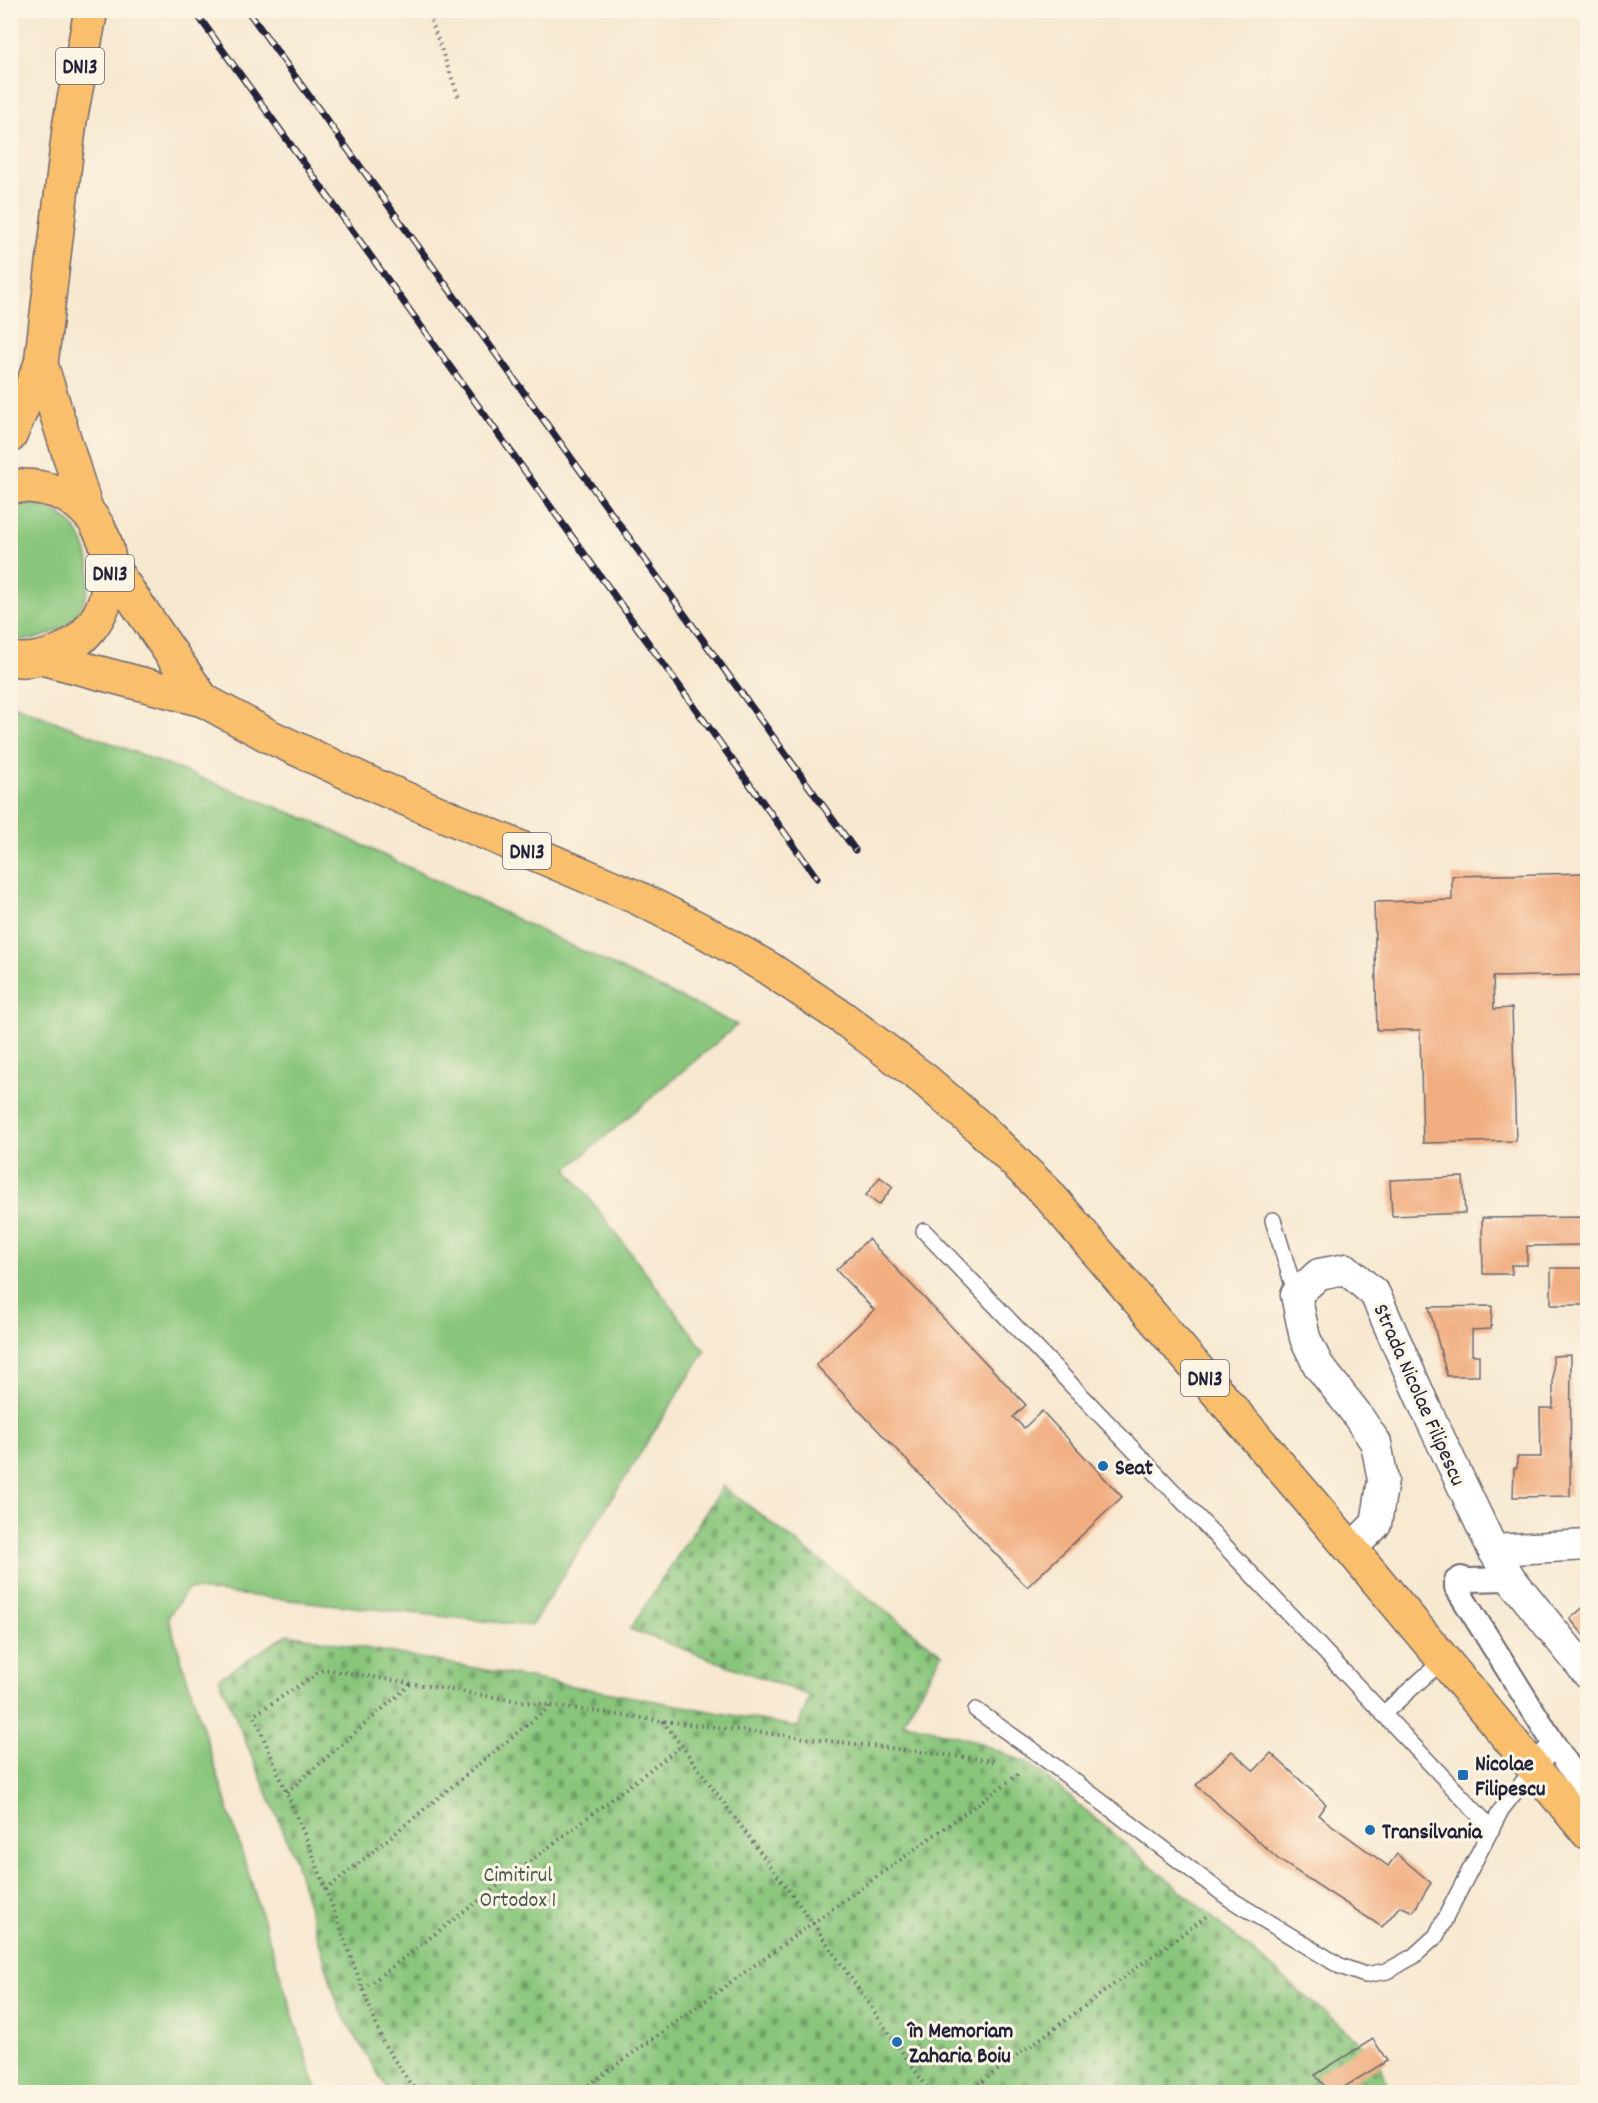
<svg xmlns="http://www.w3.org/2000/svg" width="1598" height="2103" viewBox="0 0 1598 2103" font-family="Dekko,sans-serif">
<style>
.green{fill:#89c67b;stroke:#56745b;stroke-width:1.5}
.cemetery{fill:url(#cemetery-stones);stroke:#56745b;stroke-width:1.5}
.building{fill:#f1ae81}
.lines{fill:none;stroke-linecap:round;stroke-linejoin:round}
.service-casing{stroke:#6d676f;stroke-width:18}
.pedestrian-casing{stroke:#6d676f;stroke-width:26}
.minor-casing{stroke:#6d676f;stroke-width:33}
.trunk-casing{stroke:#6d676f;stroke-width:36}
.path{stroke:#6d676f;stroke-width:4;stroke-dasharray:1.5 4.5;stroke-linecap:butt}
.service{stroke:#fff;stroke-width:15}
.pedestrian{stroke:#fff;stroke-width:22}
.minor{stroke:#fff;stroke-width:30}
.trunk{stroke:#f9bf6c;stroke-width:33}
.rail-casing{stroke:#22223b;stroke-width:7}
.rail{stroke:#fcf5e5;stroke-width:4.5;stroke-dasharray:14;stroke-linecap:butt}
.poi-dot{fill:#1f6fb2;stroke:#fcf5e5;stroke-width:2}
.labels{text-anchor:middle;stroke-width:6;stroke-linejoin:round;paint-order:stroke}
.shield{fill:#fcf5e5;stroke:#63616e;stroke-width:1.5}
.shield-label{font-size:21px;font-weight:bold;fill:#22223b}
.street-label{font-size:22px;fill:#22223b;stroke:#fcf5e5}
.poi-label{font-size:22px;font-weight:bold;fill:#22223b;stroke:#fcf5e5;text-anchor:start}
.park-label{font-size:22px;fill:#465b51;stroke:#fcf5e5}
</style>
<defs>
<pattern id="cemetery-stones" width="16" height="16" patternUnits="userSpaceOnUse" patternTransform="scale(1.5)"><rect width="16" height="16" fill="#89c67b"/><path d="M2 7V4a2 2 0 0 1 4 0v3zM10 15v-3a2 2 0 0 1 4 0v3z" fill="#70a066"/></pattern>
</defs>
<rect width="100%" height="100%" fill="#fcf5e5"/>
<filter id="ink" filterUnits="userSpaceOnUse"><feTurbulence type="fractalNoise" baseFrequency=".0167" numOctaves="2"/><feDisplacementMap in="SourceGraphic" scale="12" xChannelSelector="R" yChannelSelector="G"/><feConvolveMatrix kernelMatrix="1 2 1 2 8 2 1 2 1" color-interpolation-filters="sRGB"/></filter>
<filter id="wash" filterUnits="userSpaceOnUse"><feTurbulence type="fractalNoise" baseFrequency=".008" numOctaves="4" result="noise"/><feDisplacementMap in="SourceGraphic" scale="24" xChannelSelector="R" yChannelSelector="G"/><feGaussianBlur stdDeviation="1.35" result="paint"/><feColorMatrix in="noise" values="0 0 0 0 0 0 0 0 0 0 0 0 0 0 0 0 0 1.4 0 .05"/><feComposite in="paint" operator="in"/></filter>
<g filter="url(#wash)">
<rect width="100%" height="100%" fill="#f7e8d0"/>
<g class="green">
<path d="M11,505c87,-14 112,115 23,134 -8,2 -16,0 -23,0z"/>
<polygon points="10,704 312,821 737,1025 567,1169 705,1351 531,1626 188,1589 168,1617 317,2092 11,2092"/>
</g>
<polygon class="cemetery" points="723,1486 942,1654 903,1722 969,1739 1032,1765 1376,2056 1390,2092 389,2092 339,2009 293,1854 219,1678 288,1634 798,1727 810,1696 630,1629"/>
<g id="blocks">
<g class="building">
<polygon points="1588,873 1588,975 1493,977 1494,1009 1512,1008 1516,1141 1423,1143 1420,1030 1377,1030 1374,902 1452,900 1452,876"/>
<polygon points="880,1177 893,1187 879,1205 866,1195"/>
<polygon points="1463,1177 1465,1213 1392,1216 1390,1180"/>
<polygon points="1588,1217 1588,1245 1527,1246 1527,1265 1511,1265 1512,1274 1483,1274 1482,1218"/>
<polygon points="868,1239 1026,1405 1013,1417 1024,1428 1042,1411 1122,1497 1027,1587 816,1365 874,1310 836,1270"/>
<rect x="1551" y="1268" width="37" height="37"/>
<polygon points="1492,1306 1491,1329 1472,1330 1472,1355 1479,1355 1479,1376 1447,1376 1429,1307"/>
<polygon points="1571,1355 1570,1496 1513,1497 1514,1468 1517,1468 1517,1457 1541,1457 1540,1408 1553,1408 1553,1356"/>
<polygon points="1588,1603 1588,1640 1570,1619"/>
<polygon points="1232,1751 1254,1771 1271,1753 1326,1804 1318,1815 1388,1866 1397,1854 1431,1883 1413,1912 1400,1906 1382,1927 1279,1860 1196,1785"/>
<polygon points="1373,2039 1387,2061 1336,2092 1330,2092 1315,2075"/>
</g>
</g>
</g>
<g filter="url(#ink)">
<use href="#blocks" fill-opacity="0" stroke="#6d676f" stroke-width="1.5"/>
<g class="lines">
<defs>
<g id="service">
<polyline points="1273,1220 1296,1295"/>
<polyline points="924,1231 1173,1491 1492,1829"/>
<polyline points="976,1710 1041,1756 1230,1899 1340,1966 1365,1975 1387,1971 1414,1956 1436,1936 1501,1810 1533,1769"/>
<polyline points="1383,1714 1443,1660"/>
</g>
<g id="pedestrian">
<polyline points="1511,1579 1468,1580 1461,1578 1456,1581 1456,1587 1554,1744 1533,1769"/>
<polyline points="1554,1744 1583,1787"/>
</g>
<g id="minor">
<polyline points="1351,1549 1376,1524 1383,1480 1376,1443 1355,1412 1318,1365 1305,1338 1296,1295 1319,1274 1346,1269 1375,1294 1425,1407 1493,1550 1511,1579 1588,1674"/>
<polyline points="1493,1550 1588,1545"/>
</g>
<g id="trunk">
<polyline points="41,364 87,512"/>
<polyline points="10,436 41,364 70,121 91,10"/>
<path d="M10,486c19,-1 37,1 54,9 66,33 58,133 -8,158 -15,6 -30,9 -46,6"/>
<polyline points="111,566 203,700"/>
<polyline points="42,658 203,700 271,737 376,786 638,898 707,933 768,968 843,1018 925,1080 979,1127 1047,1193 1351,1549 1588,1833"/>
</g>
</defs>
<use href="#service" class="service-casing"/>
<use href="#pedestrian" class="pedestrian-casing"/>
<use href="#minor" class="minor-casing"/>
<use href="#trunk" class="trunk-casing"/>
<g class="path">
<polyline points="427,10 459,98"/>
<polyline points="663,1721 812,1922 930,2092"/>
<polyline points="287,1792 411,1684"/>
<polyline points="326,1890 550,1706"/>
<polyline points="363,1989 681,1746"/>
<polyline points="416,2092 383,2043 313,1855 254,1715 324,1669 519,1701 663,1721 997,1761"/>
<polyline points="579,2092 1019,1774"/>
<polyline points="968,2092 1208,1915"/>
</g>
<use href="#service" class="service"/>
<use href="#pedestrian" class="pedestrian"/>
<use href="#minor" class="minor"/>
<use href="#trunk" class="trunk"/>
<defs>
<g id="rail">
<polyline points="194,10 817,878"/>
<polyline points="247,10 855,850"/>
</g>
</defs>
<use href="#rail" class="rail-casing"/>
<use href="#rail" class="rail"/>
</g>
</g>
<g class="poi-dot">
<circle cx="1103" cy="1466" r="6"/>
<rect x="1457" y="1769" width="12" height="12" rx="3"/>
<circle cx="1370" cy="1830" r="6"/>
<circle cx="897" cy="2042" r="6"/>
</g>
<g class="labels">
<g class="shield">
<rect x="56" y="48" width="48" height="36" rx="4.5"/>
<rect x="86" y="555" width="48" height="36" rx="4.5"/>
<rect x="503" y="833" width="48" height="36" rx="4.5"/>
<rect x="1181" y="1360" width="48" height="36" rx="4.5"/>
</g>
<g class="shield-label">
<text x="80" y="73">DN13</text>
<text x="110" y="580">DN13</text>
<text x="527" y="858">DN13</text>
<text x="1205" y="1385">DN13</text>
</g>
<g class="street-label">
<text transform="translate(1421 1394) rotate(66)" y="8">Strada Nicolae Filipescu</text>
</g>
<g class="poi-label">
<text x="1115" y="1474">Seat</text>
<text x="1475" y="1770">Nicolae<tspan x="1475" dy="25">Filipescu</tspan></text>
<text x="1382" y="1838">Transilvania</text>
<text x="909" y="2037">în Memoriam<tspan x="909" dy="25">Zaharia Boiu</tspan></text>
</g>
<g class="park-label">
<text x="518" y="1881">Cimitirul<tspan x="518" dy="25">Ortodox 1</tspan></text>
</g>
</g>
<rect width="1598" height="2103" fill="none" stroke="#fcf5e5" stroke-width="36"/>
</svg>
